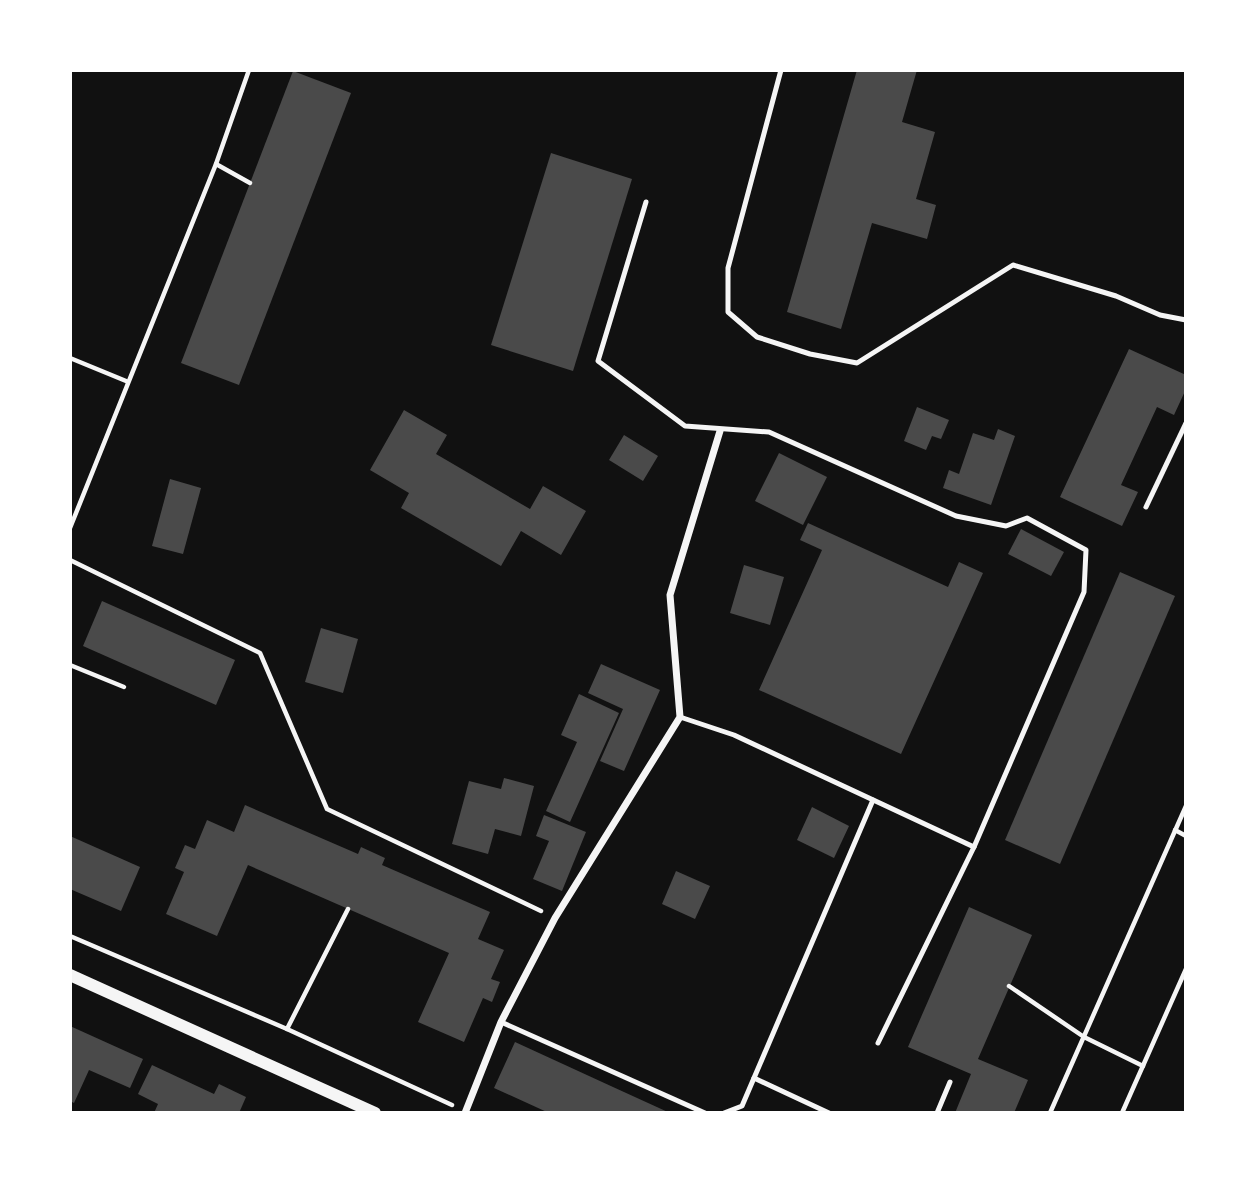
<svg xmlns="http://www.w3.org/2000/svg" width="1256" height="1183" viewBox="0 0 1256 1183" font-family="Merriweather,serif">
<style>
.building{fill:#4a4a4a}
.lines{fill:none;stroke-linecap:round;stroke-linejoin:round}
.path{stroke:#f5f5f5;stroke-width:4.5}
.service{stroke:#f5f5f5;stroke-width:5}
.minor{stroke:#f5f5f5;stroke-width:7}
.tertiary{stroke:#f5f5f5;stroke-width:12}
</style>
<rect width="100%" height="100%" fill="#111"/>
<g class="building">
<polygon points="857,70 917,70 902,122 935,132 916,199 936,205 927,239 872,223 841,329 787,312"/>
<polygon points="293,71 351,93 239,385 181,363"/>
<polygon points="551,153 632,179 573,371 491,345"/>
<polygon points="1129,349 1186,375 1186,389 1174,415 1157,407 1121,485 1138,492 1122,526 1060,497"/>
<polygon points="917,407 949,420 941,439 932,436 926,450 904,441"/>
<polygon points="404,410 447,435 436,454 530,509 543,486 586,511 561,555 521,531 501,566 401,508 409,493 370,470"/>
<polygon points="998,429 1015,436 991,505 943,488 949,470 959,474 973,433 994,440"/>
<polygon points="624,435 658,456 643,481 609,460"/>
<polygon points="779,453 827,477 803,525 755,501"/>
<polygon points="170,479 201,488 183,554 152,546"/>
<polygon points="808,523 948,587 959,562 983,573 901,754 759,690 822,550 800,540"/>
<polygon points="1021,529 1064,552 1051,576 1008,554"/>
<polygon points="744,565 784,577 770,625 730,613"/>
<polygon points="1120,572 1175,596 1060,864 1005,840"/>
<polygon points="102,601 235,660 216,705 83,646"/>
<polygon points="321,628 358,639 343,693 305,682"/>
<polygon points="601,664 660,690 624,771 600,761 623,709 588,693"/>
<polygon points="579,694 619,713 570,822 546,811 577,742 561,735"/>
<polygon points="504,778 534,786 521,836 495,829 488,854 452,844 469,781 501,789"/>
<polygon points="245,805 358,854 361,847 385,858 382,865 490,912 478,939 504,950 491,979 500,982 492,1002 483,998 464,1042 418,1022 449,953 248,865 217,936 166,914 184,872 175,868 185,845 195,849 207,820 234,832"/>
<polygon points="812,807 849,826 834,858 797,840"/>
<polygon points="544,815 586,832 562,891 533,879 549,841 536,836"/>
<polygon points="70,836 140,867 121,911 70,889"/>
<polygon points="676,871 710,886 695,919 662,904"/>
<polygon points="969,907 1032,935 978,1059 1028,1080 1014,1113 955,1113 971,1074 908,1047"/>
<polygon points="70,1026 143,1059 130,1088 89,1070 74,1103 70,1101"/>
<polygon points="515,1042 613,1087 670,1113 549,1113 494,1088"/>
<polygon points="152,1065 214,1094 219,1084 246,1097 239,1113 154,1113 158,1104 138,1094"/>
</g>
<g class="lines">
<g class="path">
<polyline points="216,164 249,70"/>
<polyline points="70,358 126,381"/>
<polyline points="70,528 216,164 250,183"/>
<polyline points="70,560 260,653 327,809 541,911"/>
<polyline points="70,665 124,687"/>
<polyline points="1175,830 1186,836"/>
<polyline points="348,909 287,1029 452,1105"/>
<polyline points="70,936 287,1029"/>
<polyline points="1009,986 1084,1037 1143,1066"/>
<polyline points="1050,1113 1186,806"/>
<polyline points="1122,1113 1186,969"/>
</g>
<g class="service">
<polyline points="781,70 728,268 728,312 757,337 810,354 857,363 1013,265 1116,296 1160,315 1186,320"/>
<polyline points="646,202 598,361 685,426 769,432 956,516 1006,526 1027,518 1086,550 1084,592 974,847"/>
<polyline points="1146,507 1186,423"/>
<polyline points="680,717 734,735 974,847 878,1043"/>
<polyline points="501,1022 705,1113"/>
<polyline points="754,1078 829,1113"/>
<polyline points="724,1113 742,1106 873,800"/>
<polyline points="937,1113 950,1082"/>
</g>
<polyline class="minor" points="465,1113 501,1022 555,918 680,717 670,595 720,431"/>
<polyline class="tertiary" points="70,975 375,1113"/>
</g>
<rect width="1256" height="1183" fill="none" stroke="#ffffff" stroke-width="144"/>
</svg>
